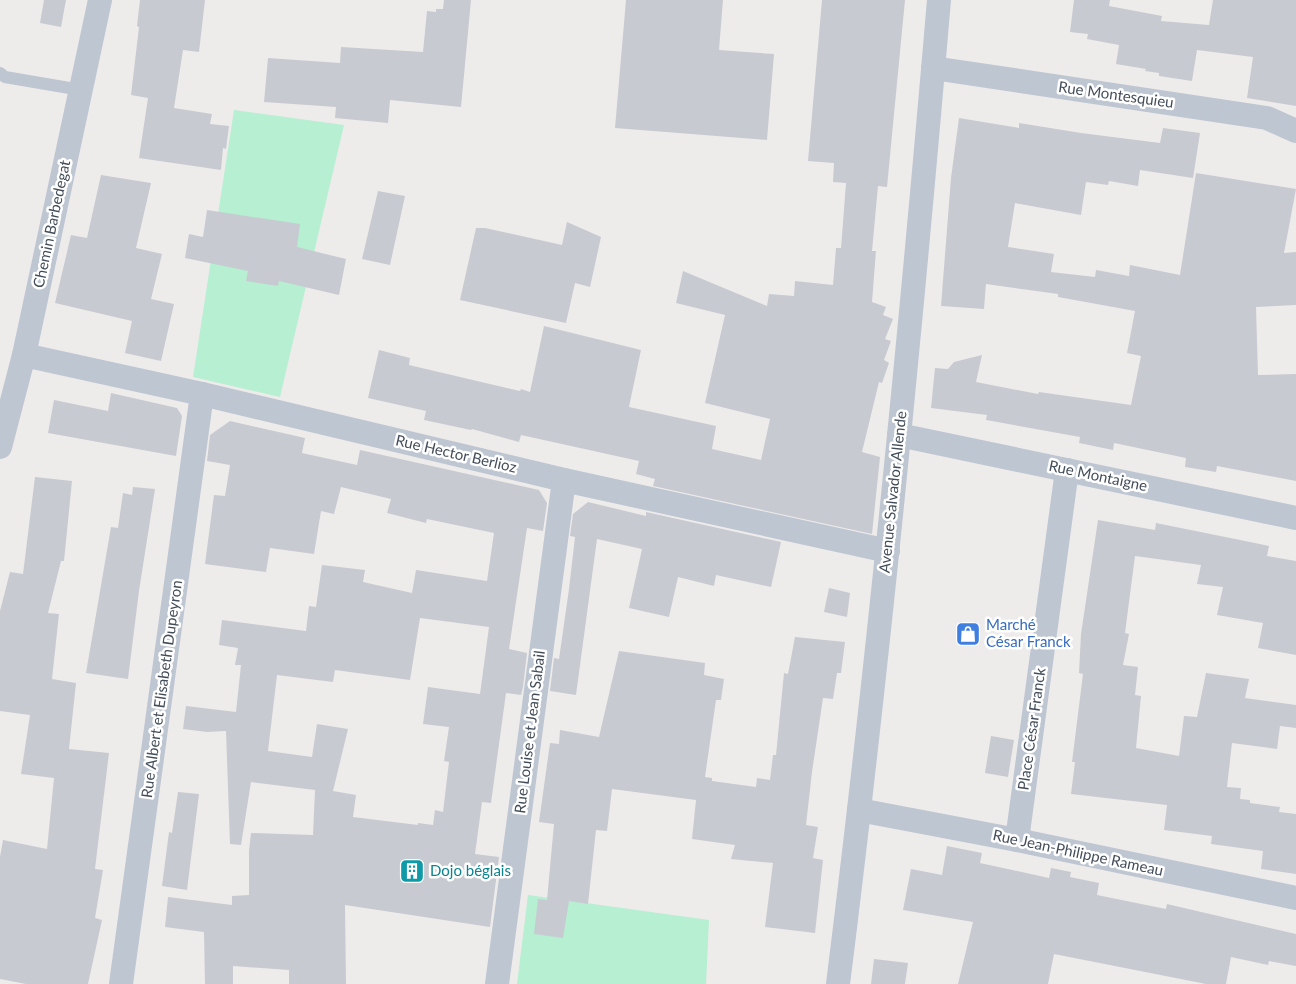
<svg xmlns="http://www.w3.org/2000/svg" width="1296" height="984" viewBox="0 0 1296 984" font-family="Lato,sans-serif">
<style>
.green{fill:#b6efd1}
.building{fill:#c8cad1;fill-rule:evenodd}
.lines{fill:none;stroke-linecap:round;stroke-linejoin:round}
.lane{stroke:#bec6d2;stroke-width:12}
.street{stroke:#bec6d2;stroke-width:24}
.labels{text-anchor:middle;stroke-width:5;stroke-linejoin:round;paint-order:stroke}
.street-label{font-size:15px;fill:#434d59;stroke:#fff}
.shop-label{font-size:15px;fill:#366cbe;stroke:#fff;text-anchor:start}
.culture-label{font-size:15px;fill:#0d838f;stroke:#fff;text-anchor:start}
</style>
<rect width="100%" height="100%" fill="#eeebeb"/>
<g class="green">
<polygon points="234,110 344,125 280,397 193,377"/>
<polygon points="528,895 709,920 706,984 517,984"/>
</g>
<g class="building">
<polygon points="44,0 66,0 61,27 40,23"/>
<polygon points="140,0 205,0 199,52 183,50 174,108 212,114 210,124 229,126 226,149 223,148 221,170 139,158 148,98 131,95 139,27 137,26"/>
<polygon points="444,0 471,0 461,107 390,100 388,123 335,118 336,107 264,102 268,58 340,63 341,47 423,52 427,11 436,12 436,9 443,9"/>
<polygon points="626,0 723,0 719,50 774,54 767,140 615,128"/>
<polygon points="822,0 905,0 887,187 878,186 872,251 876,251 872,302 886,307 883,315 893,319 885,339 891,341 884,360 889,363 882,383 879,382 862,452 880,457 872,534 653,486 655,479 636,474 639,461 521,435 519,442 472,429 471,430 424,420 426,411 368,398 379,350 410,358 409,365 520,391 521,389 530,392 544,326 641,350 629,407 716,426 712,449 761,460 770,419 705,403 725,315 676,303 683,271 767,306 769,294 794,296 795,281 833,285 836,248 841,248 846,183 833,182 834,163 808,161"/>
<polygon points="1074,0 1110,0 1109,6 1162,16 1161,21 1209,25 1213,0 1296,0 1296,106 1247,98 1253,57 1197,50 1192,81 1159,76 1159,73 1145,71 1146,69 1116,64 1119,45 1087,39 1088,34 1070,32"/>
<polygon points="959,118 1019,128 1019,123 1081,133 1160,143 1163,128 1200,133 1193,178 1140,170 1138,186 1109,181 1108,185 1086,182 1081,215 1015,203 1008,247 1054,254 1051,272 1095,277 1096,270 1129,276 1130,265 1180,275 1196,173 1296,189 1284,253 1296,252 1296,305 1256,307 1258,375 1296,374 1296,481 1217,466 1216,472 1185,467 1186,458 1114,443 1113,450 1079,443 1080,437 986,420 987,415 931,408 935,368 948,369 954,362 982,355 976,382 1038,394 1039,392 1131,405 1141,356 1127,353 1135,311 1058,297 1058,294 986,284 984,309 941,306 951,178"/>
<polygon points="101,175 151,183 136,248 162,254 151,299 174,304 161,361 125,353 132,321 55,303 71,235 87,238"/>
<polygon points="378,191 405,196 390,265 362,259"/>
<polygon points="207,210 300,224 297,247 346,259 339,295 279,281 278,286 246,281 248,271 185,258 189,234 203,237"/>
<polygon points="567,222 601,237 590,287 575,283 566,323 460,300 476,228 485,228 562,245"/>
<polygon points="111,393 177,408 182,416 176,456 48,433 54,400 108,411"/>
<path d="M230,421l75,17 -3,15 55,12 3,-15 179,40 8,13 -4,28 -16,-3 -18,121 18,4 -4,34 -2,8 -15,-2 -15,110 -9,-1 -7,52 24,3 -9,70 -145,-22 1,79h-57v-14l-56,-4v18h-28l-1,-52 -39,-5 3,-30 64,8v-9l17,-1v-44l2,-18 62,2 2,-45 -64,-8 -10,63 -11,-1 -4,-113 -19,1 -24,-3 3,-23 50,6 5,-47h-6l3,-17 -19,-3 3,-25 84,11 3,-25 7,1 6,-42 43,5 -2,12 49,11 4,-23 71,11 7,-48 -67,-14 -1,4 -39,-10 4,-14 -50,-12 -7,27 -13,-3 -7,43 -44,-6 -4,24 -61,-8 9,-69 11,1 5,-31 -23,-4 3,-26zM420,618l69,9 -9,67 -52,-7 -5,37 26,3 -5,34 5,1 -6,50 -8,-2 -2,15 -15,-2v2l-65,-8 3,-22 -23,-4 15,-62 -31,-5 -5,33 -44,-6 9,-76 56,7 2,-12 75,10z"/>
<polygon points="35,477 72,481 64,561 61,561 48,613 59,614 52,679 76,683 69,749 109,753 95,869 103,870 95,918 102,920 88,984 26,984 0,979 0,857 3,840 47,849 54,778 21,774 30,715 0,711 0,611 10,572 23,574"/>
<polygon points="133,487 155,489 139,591 128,679 86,673 111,527 118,528 123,493 132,495"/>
<polygon points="588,502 646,516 646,512 781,542 771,587 716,575 714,586 678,577 669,617 629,608 642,549 597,539 576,695 550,691 554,658 559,659 569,589 575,537 570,536 573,514"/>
<polygon points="1098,520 1155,530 1156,523 1255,543 1269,546 1267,556 1296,561 1296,655 1258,648 1263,623 1217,615 1223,587 1197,584 1201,565 1135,556 1125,633 1129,634 1123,665 1138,667 1135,695 1141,696 1136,748 1179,756 1184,716 1197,717 1206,673 1249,679 1245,698 1296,705 1296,728 1280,726 1277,749 1232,743 1227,787 1241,788 1240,799 1250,800 1250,803 1280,807 1279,812 1296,814 1296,874 1261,869 1263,851 1211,844 1212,836 1164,830 1167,805 1071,794 1075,762 1072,762 1083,674 1079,673 1081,634"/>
<polygon points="829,588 850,593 847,617 824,612"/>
<polygon points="795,637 845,642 841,673 837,673 833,699 823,698 812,772 806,825 818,827 813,858 823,860 815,933 765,927 773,863 731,859 735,845 692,839 696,800 612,789 607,831 596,830 588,904 569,901 563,938 534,934 538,899 547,900 554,824 539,822 550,743 559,744 560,730 599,737 619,651 705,663 704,675 724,679 721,700 716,700 705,777 712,778 712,781 756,787 757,778 770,780 773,755 776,755 784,673 788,674"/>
<polygon points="991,736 1014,740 1008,777 985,773"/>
<polygon points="178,792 199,794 187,890 162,886 169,832 172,833"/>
<polygon points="947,846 982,853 980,863 1049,878 1051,868 1071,872 1070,877 1099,883 1097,895 1166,909 1167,904 1296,934 1296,966 1269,961 1268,965 1231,957 1226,984 1206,984 1054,954 1048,984 958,984 973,922 903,910 911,869 942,875"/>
<polygon points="874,959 908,963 905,984 871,984"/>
</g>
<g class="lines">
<polyline class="lane" points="0,73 5,77 81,90"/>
<g class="street">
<polyline points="933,68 1267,118 1296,131"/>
<polyline points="24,355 202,394 564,480 888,551"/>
<polyline points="899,435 1296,518"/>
<polyline points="0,447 24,355 100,0"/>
<polyline points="859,810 1017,840 1296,898"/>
<polyline points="1017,840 1067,470"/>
<polyline points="121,984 202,394"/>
<polyline points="497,984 564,480"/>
<path d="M838,984c41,-327 73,-655 101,-984"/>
</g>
</g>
<defs>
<symbol id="shop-square" viewBox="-11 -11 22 22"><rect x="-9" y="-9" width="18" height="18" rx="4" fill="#3f7fe0" stroke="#fff"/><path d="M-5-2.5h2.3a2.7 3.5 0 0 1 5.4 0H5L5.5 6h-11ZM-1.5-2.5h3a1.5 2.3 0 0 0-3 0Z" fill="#fff"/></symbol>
<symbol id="building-square" viewBox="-11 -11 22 22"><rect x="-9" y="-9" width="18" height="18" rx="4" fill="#0f9aa8" stroke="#fff"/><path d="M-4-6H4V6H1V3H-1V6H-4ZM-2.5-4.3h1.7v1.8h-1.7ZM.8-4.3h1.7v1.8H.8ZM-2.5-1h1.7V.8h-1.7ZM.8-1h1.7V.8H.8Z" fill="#fff"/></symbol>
</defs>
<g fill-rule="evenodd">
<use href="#shop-square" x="954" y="620" width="28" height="28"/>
<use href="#building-square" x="398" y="857" width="28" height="28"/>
</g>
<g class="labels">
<g class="street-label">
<text transform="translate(1116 95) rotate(8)" y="5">Rue Montesquieu</text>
<text transform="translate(52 224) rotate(-78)" y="5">Chemin Barbedegat</text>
<text transform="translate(456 454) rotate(13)" y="5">Rue Hector Berlioz</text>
<text transform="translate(1098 476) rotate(12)" y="5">Rue Montaigne</text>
<text transform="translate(893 492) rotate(-84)" y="5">Avenue Salvador Allende</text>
<text transform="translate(162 689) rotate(-82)" y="5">Rue Albert et Elisabeth Dupeyron</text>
<text transform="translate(1032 729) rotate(-82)" y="5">Place César Franck</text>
<text transform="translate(530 732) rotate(-83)" y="5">Rue Louise et Jean Sabail</text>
<text transform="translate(1078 853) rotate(12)" y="5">Rue Jean-Philippe Rameau</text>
</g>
<g class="shop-label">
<text x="986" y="630">Marché<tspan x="986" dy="17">César Franck</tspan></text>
</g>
<g class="culture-label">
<text x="430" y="876">Dojo béglais</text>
</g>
</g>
</svg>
